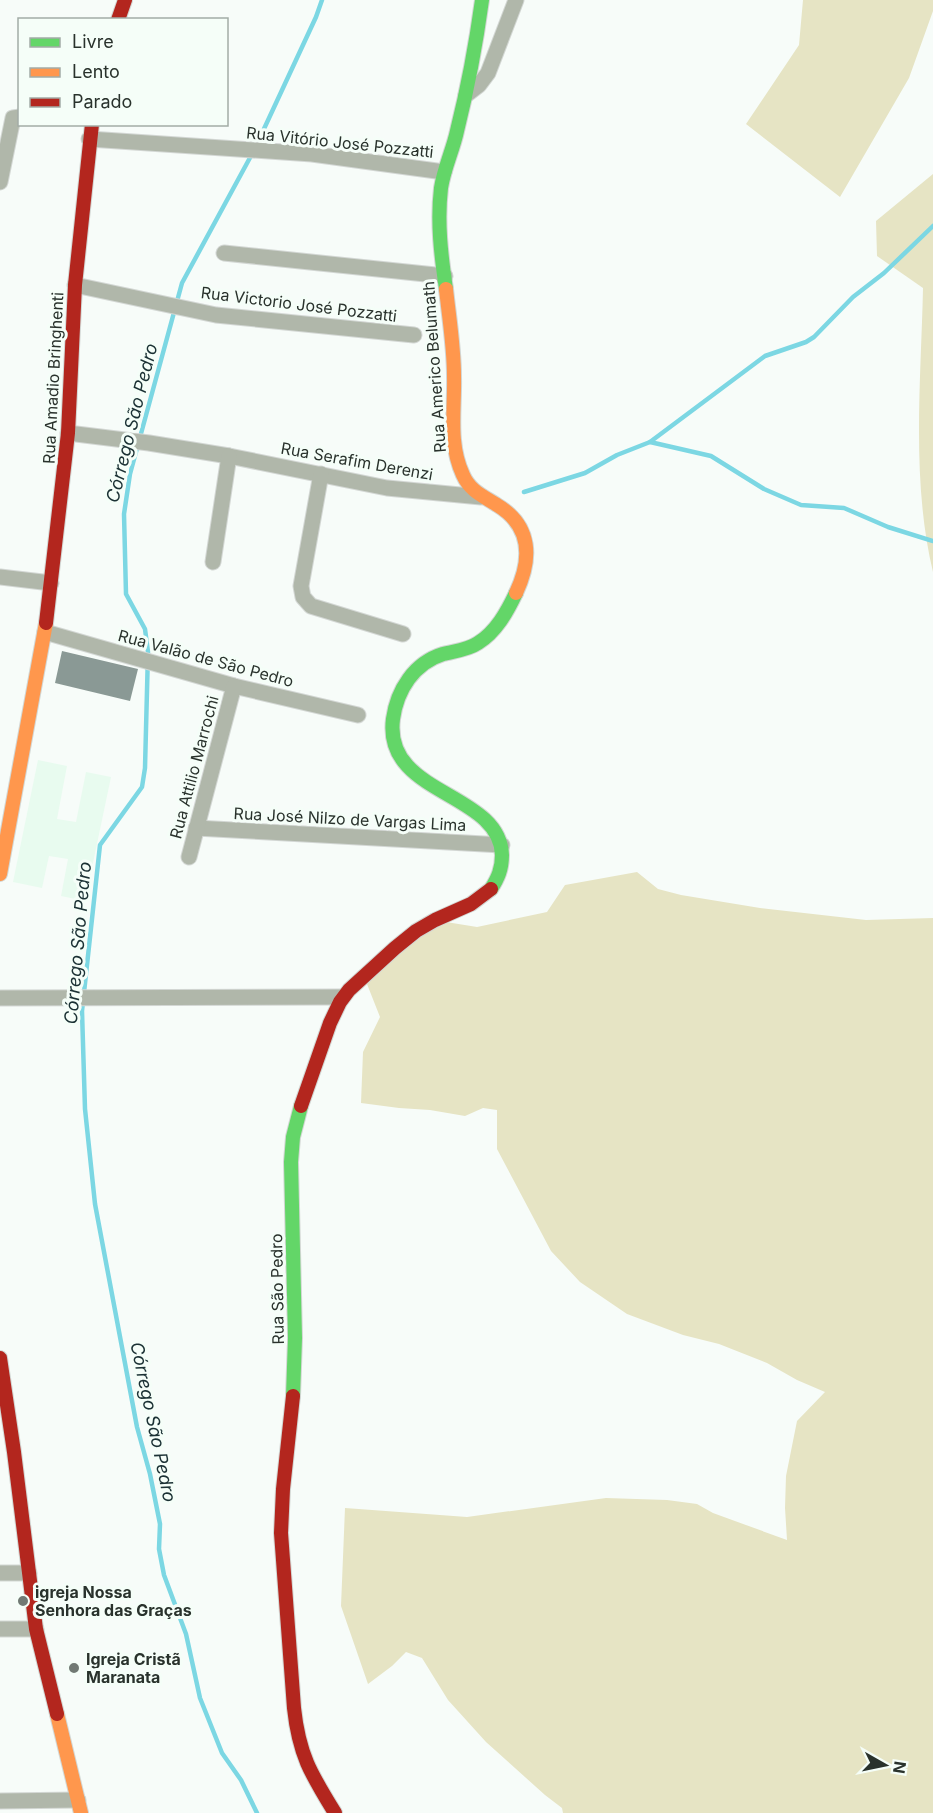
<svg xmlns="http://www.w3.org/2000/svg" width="933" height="1813" viewBox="0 0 933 1813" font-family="Inter,sans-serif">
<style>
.built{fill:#e8fbef}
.green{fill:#e6e4c4}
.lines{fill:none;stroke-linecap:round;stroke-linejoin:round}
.stream{stroke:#7cd7e3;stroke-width:4.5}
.building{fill:#8a9995}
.street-casing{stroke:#d3d7d4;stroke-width:17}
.fast-casing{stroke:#d3d7d4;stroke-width:16}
.slow-casing{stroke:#d3d7d4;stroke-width:16}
.jam-casing{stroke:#d3d7d4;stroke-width:16}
.street{stroke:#b0b7aa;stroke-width:15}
.fast{stroke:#63d668;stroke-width:14}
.slow{stroke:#ff974d;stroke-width:14}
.jam{stroke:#b3261e;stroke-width:14}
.poi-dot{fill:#717974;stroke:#f5fef8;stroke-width:2}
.labels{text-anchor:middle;stroke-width:6;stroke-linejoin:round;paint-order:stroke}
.street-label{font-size:16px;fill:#29322c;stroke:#f5fef8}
.poi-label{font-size:16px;font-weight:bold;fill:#29322c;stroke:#f5fef8;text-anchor:start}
.water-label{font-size:18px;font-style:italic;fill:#1b3134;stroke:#f5fef8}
</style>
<rect width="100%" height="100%" fill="#f7fcf9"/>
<polygon class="built" points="38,760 67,766 57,819 76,822 86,772 111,777 85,901 61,896 68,859 49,856 42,888 13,882"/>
<g class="green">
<polygon points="803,0 933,0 933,11 909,78 840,197 746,124 799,45"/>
<path d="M933,174v398c-22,-92 -12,-190 -10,-284l-46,-32 -1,-35z"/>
<polygon points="637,872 658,889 681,895 760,908 866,920 933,918 933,1813 563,1813 562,1808 545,1795 486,1742 448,1700 422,1658 406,1652 392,1666 368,1684 341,1606 345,1508 467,1517 606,1498 667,1500 697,1504 713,1513 787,1540 785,1508 786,1476 797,1421 825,1392 797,1380 767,1363 719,1344 683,1335 627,1314 580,1282 551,1251 497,1149 497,1110 483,1108 465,1116 430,1110 399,1108 361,1103 363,1052 380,1017 365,979 440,921 477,927 547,912 565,885"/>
</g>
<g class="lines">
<g class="stream">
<polyline points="256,146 316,17 322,0"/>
<polyline points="252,154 182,283 130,474 124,514 126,594 145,629 148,652 145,768 142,787 100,845 82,1011 85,1109 95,1204 137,1427 150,1474 160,1524 159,1549 164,1575 186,1634 200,1698 222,1753 241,1780 257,1813"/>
<polyline points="650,442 711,456 764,489 801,505 844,508 888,527 933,541"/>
<polyline points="524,492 585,473 617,455 650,442 765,356 806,342 814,337 853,297 884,273 933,226"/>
</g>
</g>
<polygon class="building" points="62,651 138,669 130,701 55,683"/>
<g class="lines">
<defs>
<g id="street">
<polyline points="466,95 479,85 488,73 516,0"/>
<polyline points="89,139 312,154 444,172"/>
<polyline points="0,182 13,118 20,117"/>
<polyline points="224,253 445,276"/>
<polyline points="75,285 216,315 414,335"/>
<polyline points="68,433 149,443 229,456 387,488 481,497"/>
<polyline points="321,474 301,586 303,597 311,606 403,634"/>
<polyline points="213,562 229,456"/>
<polyline points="0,577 51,583"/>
<polyline points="45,632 234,686 358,715"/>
<polyline points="196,828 502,845"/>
<polyline points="189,857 234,686"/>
<polyline points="0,998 342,997"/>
<polyline points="0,1573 29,1573"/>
<polyline points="0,1629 36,1629"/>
<polyline points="0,1801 78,1800"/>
</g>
<g id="fast">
<path d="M446,289c-5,-34 -9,-67 -5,-101 3,-20 12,-38 16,-57 11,-44 19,-87 25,-131"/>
<path d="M491,889c7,-11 11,-20 11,-34 -2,-64 -119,-59 -109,-136 4,-29 21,-56 50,-65 11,-3 25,-4 35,-11 18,-11 29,-31 38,-50"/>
<polyline points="293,1396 295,1338 291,1162 293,1137 301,1106"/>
</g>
<g id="slow">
<path d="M446,289c3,28 8,58 8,87 1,33 -6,67 9,99 7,16 20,21 34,30 35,21 35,54 19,88"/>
<polyline points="0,874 46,623"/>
<polyline points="57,1714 81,1813"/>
</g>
<g id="jam">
<polyline points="118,20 125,0"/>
<polyline points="46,623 68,433 75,285 92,124"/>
<polyline points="301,1106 330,1023 340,1002 349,990 395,948 416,931 435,920 471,904 491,889"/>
<polyline points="0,1358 14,1452 36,1629 57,1714"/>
<path d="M293,1396l-10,93 -2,44 13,175c5,47 17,66 41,105"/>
</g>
</defs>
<use href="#street" class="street-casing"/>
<use href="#fast" class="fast-casing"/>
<use href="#slow" class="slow-casing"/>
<use href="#jam" class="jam-casing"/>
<use href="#street" class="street"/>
<use href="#fast" class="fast"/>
<use href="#slow" class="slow"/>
<use href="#jam" class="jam"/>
</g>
<g class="poi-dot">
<circle cx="23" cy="1601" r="6"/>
<circle cx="74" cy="1668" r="6"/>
</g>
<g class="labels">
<g class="street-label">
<text transform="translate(340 142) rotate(6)" y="6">Rua Vitório José Pozzatti</text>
<text transform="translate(299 304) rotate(7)" y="6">Rua Victorio José Pozzatti</text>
<text transform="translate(434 367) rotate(-94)" y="6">Rua Americo Belumath</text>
<text transform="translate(53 378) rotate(-87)" y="6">Rua Amadio Bringhenti</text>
<text transform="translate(357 461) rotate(10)" y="6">Rua Serafim Derenzi</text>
<text transform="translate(206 658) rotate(15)" y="6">Rua Valão de São Pedro</text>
<text transform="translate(194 767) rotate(-75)" y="6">Rua Attilio Marrochi</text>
<text transform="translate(350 819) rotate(3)" y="6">Rua José Nilzo de Vargas Lima</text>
<text transform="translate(277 1289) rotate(-91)" y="6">Rua São Pedro</text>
</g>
<g class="poi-label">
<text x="35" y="1598">igreja Nossa<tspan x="35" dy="18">Senhora das Graças</tspan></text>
<text x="86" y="1665">Igreja Cristã<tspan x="86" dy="18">Maranata</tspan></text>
</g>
<g class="water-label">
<text transform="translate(132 423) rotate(-76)" y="6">Córrego São Pedro</text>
<text transform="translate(78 943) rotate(-85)" y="6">Córrego São Pedro</text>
<text transform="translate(153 1422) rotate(78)" y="6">Córrego São Pedro</text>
</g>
</g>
<rect x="18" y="18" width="210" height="108" fill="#f5fef8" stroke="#a3aca6" stroke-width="1.5"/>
<rect x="30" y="38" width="30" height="9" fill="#63d668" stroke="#a3aca6" stroke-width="1.5"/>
<text x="72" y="48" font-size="18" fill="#29322c">Livre</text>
<rect x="30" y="68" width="30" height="9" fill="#ff974d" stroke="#a3aca6" stroke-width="1.5"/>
<text x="72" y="78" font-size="18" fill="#29322c">Lento</text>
<rect x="30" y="98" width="30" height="9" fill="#b3261e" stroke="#a3aca6" stroke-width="1.5"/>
<text x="72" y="108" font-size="18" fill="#29322c">Parado</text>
<g transform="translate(885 1765) rotate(99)" stroke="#f5fef8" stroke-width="4.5" paint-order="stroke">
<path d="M0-4.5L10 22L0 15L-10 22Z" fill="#29322c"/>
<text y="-9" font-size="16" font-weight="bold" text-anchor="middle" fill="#29322c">N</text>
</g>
</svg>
